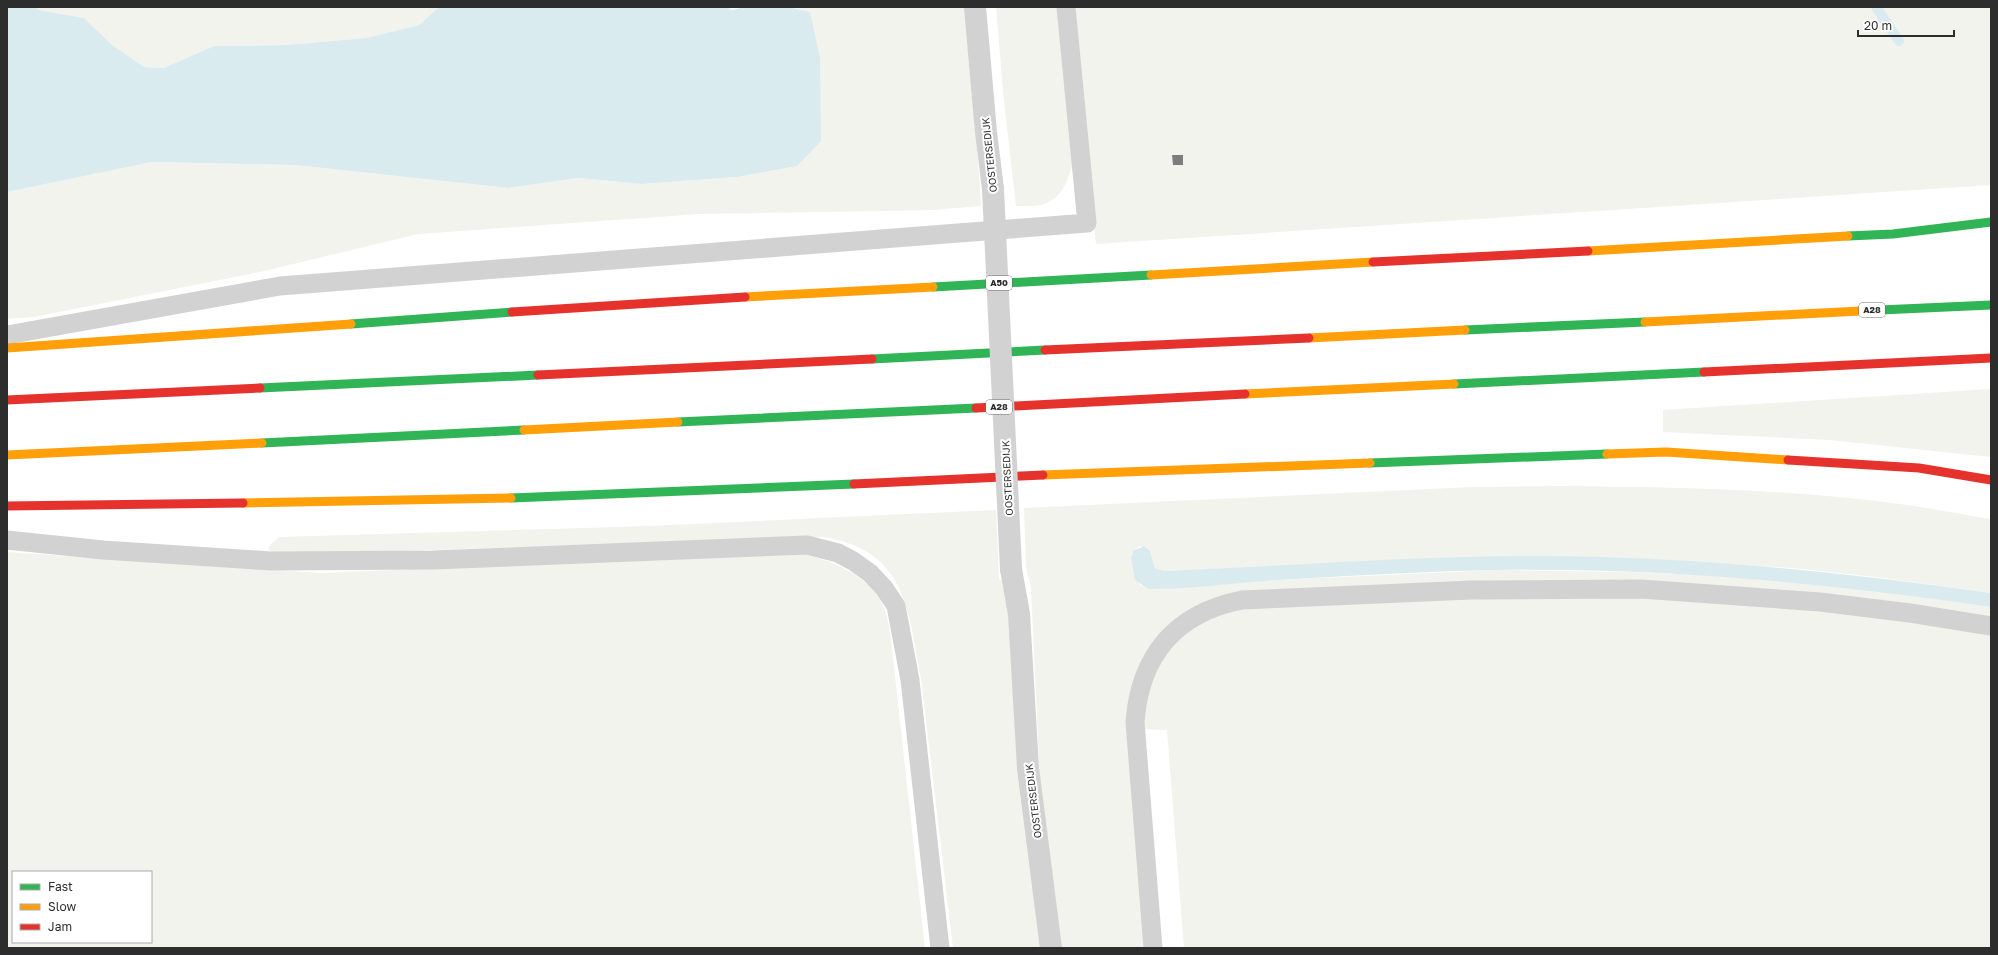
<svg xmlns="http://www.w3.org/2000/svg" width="1998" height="955" viewBox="0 0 1998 955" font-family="'Golos Text',sans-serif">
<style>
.green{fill:#f1f3ec;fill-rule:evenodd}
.water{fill:#daebef}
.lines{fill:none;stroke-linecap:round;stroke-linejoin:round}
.stream{stroke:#daebef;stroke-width:10}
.building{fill:#7e7e7e}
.lane{stroke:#d2d2d2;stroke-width:19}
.street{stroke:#d2d2d2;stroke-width:22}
.fast{stroke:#30b455;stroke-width:9}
.slow{stroke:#ff9f0a;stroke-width:9}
.jam{stroke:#e5322d;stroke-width:9}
.street-bridge{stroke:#d2d2d2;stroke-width:22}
.labels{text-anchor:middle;stroke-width:4;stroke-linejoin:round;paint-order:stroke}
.shield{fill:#fff;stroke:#6c6c6c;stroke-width:1}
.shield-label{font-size:9px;font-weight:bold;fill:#2d2d2d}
.street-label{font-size:10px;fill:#2d2d2d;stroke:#fff}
</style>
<rect width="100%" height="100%" fill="#fff"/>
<g class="green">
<polygon points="35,7 439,7 419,25 366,38 286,45 214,46 165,68 144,67 111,44 84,18 39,10"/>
<polygon points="792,7 968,7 981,206 932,210 700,214 418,234 260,272 34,317 7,319 7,192 152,162 295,165 508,188 578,178 642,184 737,177 797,166 810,12"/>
<path d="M996,7h62l17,149c-6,19 -10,41 -31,48 -7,3 -20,2 -28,2l-12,-104z"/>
<polygon points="1071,7 1991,7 1991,185 1096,244"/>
<polygon points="1991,389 1991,457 1830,440 1663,432 1663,410"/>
<path d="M1560,486c111,1 223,3 332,17 33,4 66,11 99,16v74l-115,-16 -84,-9 -187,-11h-128l-313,14 -9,-3 -5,-17 -10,-5 -9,8 8,30 9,5 148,-10 204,-9 126,2 80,3 87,7 103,11 95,14v12l-171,-24 -579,-2 -100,71 5,284h-84l-22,-167 -9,-194 -5,-19 -2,-60 448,-21z"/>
<path d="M996,510l3,69 6,3 37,366h-89l-32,-270c-13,-69 -15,-128 -98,-141l-539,18 -9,-1 -7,-5 2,-4 9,-8 371,-11z"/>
<path d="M7,552l314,21 479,-20c29,7 65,20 81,48 6,11 8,26 10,39l34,308h-918zM13,872h138v70h-138z"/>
<polygon points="1641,596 1819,609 1991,634 1991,948 1184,948 1167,730 1143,729 1143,704 1163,655 1189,628 1243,607 1471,597"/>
</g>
<g class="water">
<path d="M7,7h28l4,3 45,8 27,26 33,23 20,1 50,-22 72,-1 80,-7 53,-13 20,-18h288l5,3c24,-7 54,-5 78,2l10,46 1,83 -24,25 -60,11 -95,7 -64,-6 -70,10 -213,-23 -143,-3 -145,30z"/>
<path d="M1144,546l6,5 5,17 9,3c147,-6 294,-19 441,-14 129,4 258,18 386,36v14c-163,-24 -326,-39 -491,-37 -68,1 -136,5 -204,9 -49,2 -99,10 -148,10l-13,-9 -4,-23 2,-6z"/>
</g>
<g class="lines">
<polyline class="stream" points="1876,7 1899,41"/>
</g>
<polygon class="building" points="1172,155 1183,155 1183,165 1173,165"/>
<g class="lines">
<g class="lane">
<polyline points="7,335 280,286 1087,223 1066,7"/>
<polyline points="7,540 103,550 271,561 433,560 807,545 838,553 853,561 870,573 884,588 896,606 910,680 940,948"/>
<path d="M1153,948l-18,-226c5,-67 41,-109 107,-122l229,-10 170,-1 179,13 90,11 81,13"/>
</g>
<g class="street">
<polyline points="975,7 986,132 993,189"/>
<polyline points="1011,569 1019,614 1028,768 1051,948"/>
</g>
<g class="fast">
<polyline points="1848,236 1893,234 1991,222"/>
<polyline points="933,287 1151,275"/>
<polyline points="1880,310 1991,305"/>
<polyline points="351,324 512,312"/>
<polyline points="1465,330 1645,322"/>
<polyline points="872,359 1045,350"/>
<polyline points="1454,384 1704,372"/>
<polyline points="260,388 538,375"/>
<polyline points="678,422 976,408"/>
<polyline points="262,443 524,430"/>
<polyline points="1370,463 1607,454"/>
<polyline points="511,498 854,484"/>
</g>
<g class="slow">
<polyline points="1588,251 1848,236"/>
<polyline points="1151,275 1373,262"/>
<polyline points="745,297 933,287"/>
<polyline points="1645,322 1880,310"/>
<polyline points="1309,338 1465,330"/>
<polyline points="7,348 351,324"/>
<polyline points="1245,394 1454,384"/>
<polyline points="524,430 678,422"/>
<polyline points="1607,454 1666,452 1788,460"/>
<polyline points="7,455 262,443"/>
<polyline points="1043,475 1370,463"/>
<polyline points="243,503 511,498"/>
</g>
<g class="jam">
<polyline points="1373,262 1588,251"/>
<polyline points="512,312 745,297"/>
<polyline points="1045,350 1309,338"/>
<polyline points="1704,372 1991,358"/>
<polyline points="538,375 872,359"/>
<polyline points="7,400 260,388"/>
<polyline points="976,408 1245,394"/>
<polyline points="1788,460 1919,468 1991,480"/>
<polyline points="854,484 1043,475"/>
<polyline points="7,506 243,503"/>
</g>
<polyline class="street-bridge" points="993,189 1011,569"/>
</g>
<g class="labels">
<g class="shield">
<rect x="986" y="276" width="26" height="14" rx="3"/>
<rect x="1859" y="303" width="26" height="14" rx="3"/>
<rect x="986" y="400" width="26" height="14" rx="3"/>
</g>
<g class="shield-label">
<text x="999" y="286">A50</text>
<text x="1872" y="313">A28</text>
<text x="999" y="410">A28</text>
</g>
<g class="street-label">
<text transform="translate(989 155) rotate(-96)" y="4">OOSTERSEDIJK</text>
<text transform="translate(1007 478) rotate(-93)" y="4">OOSTERSEDIJK</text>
<text transform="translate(1033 801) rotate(-97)" y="4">OOSTERSEDIJK</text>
</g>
</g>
<rect width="1998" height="955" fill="none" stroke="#2d2d2d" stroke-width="16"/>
<rect x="12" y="871" width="140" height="72" fill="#ffffff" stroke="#ababab"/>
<rect x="20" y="884" width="20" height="6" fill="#30b455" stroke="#ababab"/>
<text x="48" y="891" font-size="12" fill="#2d2d2d">Fast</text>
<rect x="20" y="904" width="20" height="6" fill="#ff9f0a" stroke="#ababab"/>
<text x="48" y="911" font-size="12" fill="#2d2d2d">Slow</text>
<rect x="20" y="924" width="20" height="6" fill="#e5322d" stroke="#ababab"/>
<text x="48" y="931" font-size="12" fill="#2d2d2d">Jam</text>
<path d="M1858 30v6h96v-6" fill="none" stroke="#2d2d2d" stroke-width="2"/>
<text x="1864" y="30" font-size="12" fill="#2d2d2d" stroke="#ffffff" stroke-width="3" paint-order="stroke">20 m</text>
</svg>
